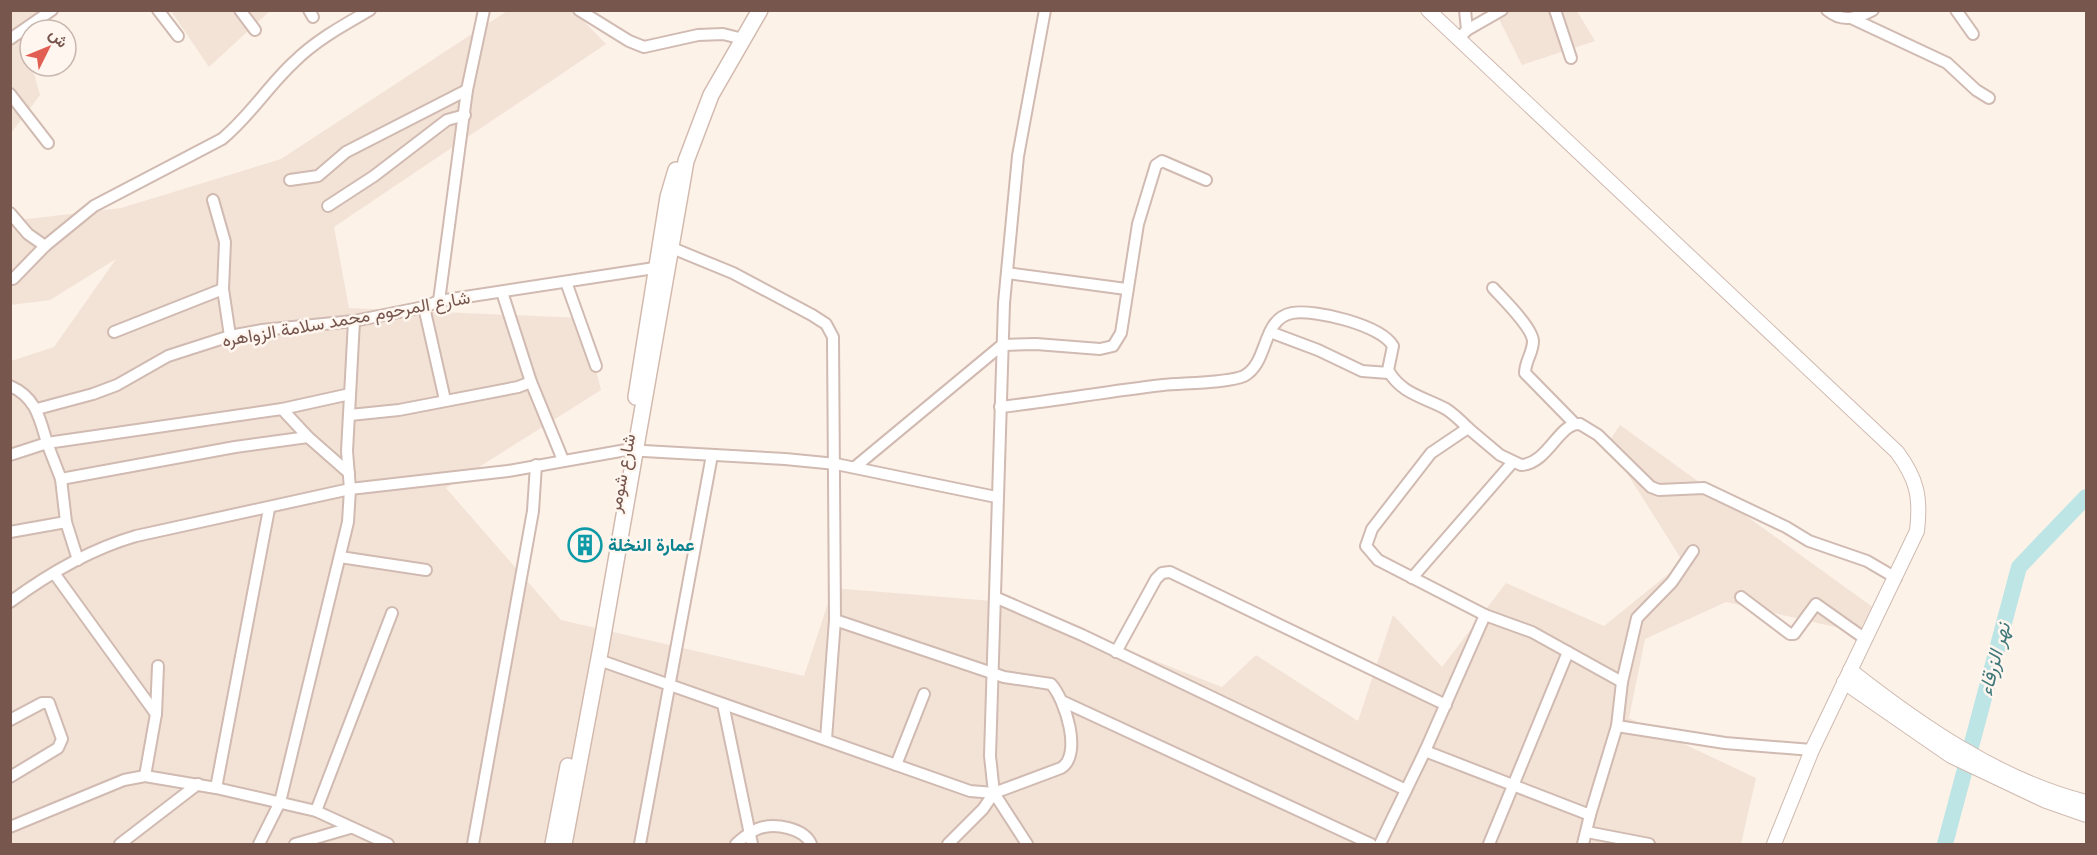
<svg xmlns="http://www.w3.org/2000/svg" width="2097" height="855" viewBox="0 0 2097 855" font-family="'Fira Sans',Vazirmatn,sans-serif">
<style>
.residential{fill:#f3e3d7}
.lines{fill:none;stroke-linecap:round;stroke-linejoin:round}
.river{stroke:#bde5e5;stroke-width:16}
.minor-casing{stroke:#d0bab1;stroke-width:14}
.tertiary-casing{stroke:#d0bab1;stroke-width:16}
.secondary-casing{stroke:#d3baaf;stroke-width:18}
.minor{stroke:#fff;stroke-width:10}
.tertiary{stroke:#fff;stroke-width:14}
.secondary{stroke:#fff;stroke-width:15}
.labels{text-anchor:middle;stroke-width:5;stroke-linejoin:round;paint-order:stroke}
.street-label{font-size:18px;fill:#76564d;stroke:#fef6ef}
.culture-label{font-size:18px;font-weight:bold;fill:#0d838f;stroke:#fef6ef;text-anchor:start}
.water-label{font-size:20px;font-style:italic;fill:#40787a;stroke:#fef6ef}
</style>
<rect width="100%" height="100%" fill="#fcf2e8"/>
<g class="residential">
<polygon points="11,11 50,11 21,29 40,95 11,133"/>
<polygon points="171,11 270,11 209,67"/>
<polygon points="507,11 574,11 606,44 334,227 349,308 583,318 601,390 446,488 561,620 804,676 833,588 1005,602 1222,687 1256,655 1358,721 1393,615 1442,667 1506,583 1604,626 1683,562 1608,443 1620,425 1874,608 1866,634 1726,602 1645,639 1629,718 1756,778 1741,844 11,844 11,361 54,347 116,259 50,300 11,305 10,221 121,208 281,159"/>
<polygon points="1495,11 1577,11 1595,41 1522,65"/>
</g>
<g class="lines">
<polyline class="river" points="1945,844 2019,567 2086,497"/>
<defs>
<g id="minor">
<polyline points="158,10 178,36"/>
<polyline points="240,10 255,30"/>
<polyline points="309,10 313,17"/>
<polyline points="579,10 629,41 644,47 698,35 723,34 743,39"/>
<polyline points="1465,10 1467,30"/>
<polyline points="1555,10 1571,58"/>
<path d="M1827,10c15,13 31,8 46,0"/>
<polyline points="1956,10 1973,34"/>
<polyline points="1851,18 1947,63 1976,90 1989,98"/>
<polyline points="10,39 52,10"/>
<polyline points="1458,39 1467,30 1502,10"/>
<polyline points="10,94 48,143"/>
<polyline points="290,180 318,176 346,152 467,90"/>
<polyline points="213,200 225,242 223,289 230,336"/>
<polyline points="328,206 374,176 447,120 465,115"/>
<polyline points="10,213 28,234 45,246"/>
<polyline points="672,248 733,273 812,315 826,324 833,337 835,620 826,739"/>
<polyline points="1007,273 1126,289"/>
<path d="M13,279l32,-33 49,-40 128,-67c28,-23 46,-53 72,-77 22,-22 50,-37 76,-52"/>
<polyline points="566,282 596,366"/>
<path d="M1493,288c10,11 39,39 40,53 0,12 -8,20 -8,32l49,50"/>
<polyline points="439,301 467,90 484,10"/>
<polyline points="424,307 445,400"/>
<polyline points="114,332 223,289"/>
<polyline points="1270,332 1318,350 1362,371 1389,373"/>
<polyline points="531,382 563,460"/>
<path d="M10,386c26,11 30,33 37,57l235,-34 26,28 41,36"/>
<path d="M1000,407c55,-6 109,-16 163,-22 19,-2 66,-2 81,-9 25,-13 17,-57 48,-63 23,-4 89,12 101,33l-5,24c13,24 36,27 58,39 8,5 15,12 22,19"/>
<polyline points="37,409 93,394 117,385 168,356 230,336 262,330 354,321 424,307 439,301 661,267"/>
<polyline points="282,409 350,394"/>
<polyline points="350,415 399,410 518,387 531,382 502,292"/>
<polyline points="10,455 47,443 61,479 66,522 78,560"/>
<polyline points="855,467 1002,345 1036,344 1100,349 1113,346 1121,333 1138,224 1156,165 1162,161 1206,180"/>
<polyline points="61,479 235,447 308,437"/>
<polyline points="10,532 66,522"/>
<polyline points="340,557 426,570"/>
<polyline points="54,573 156,714"/>
<polyline points="1412,578 1512,463"/>
<polyline points="1741,597 1790,634 1794,634 1816,604 1864,638"/>
<polyline points="997,598 1082,635 1406,790"/>
<path d="M10,602c38,-28 81,-53 126,-66l214,-47 158,-18 118,-21 159,9 51,5 160,33"/>
<path d="M1485,615l-107,-55 -12,-14 6,-17 59,-76 37,-25 32,27 21,10c27,-1 38,-43 59,-41l18,11 53,52 8,3 45,-2 82,39 23,14 58,20 29,17"/>
<polyline points="1116,652 1156,579 1162,573 1170,572 1446,705"/>
<path d="M599,660l371,131 24,2 67,-25c22,-13 4,-69 -10,-84l-47,-7 -169,-57"/>
<polyline points="1064,702 1371,844"/>
<polyline points="723,704 752,844"/>
<polyline points="10,720 42,703 49,703 62,739 58,748 10,777"/>
<polyline points="1617,726 1725,743 1812,750"/>
<polyline points="1425,751 1485,615 1532,632 1622,682"/>
<polyline points="896,765 924,694"/>
<polyline points="145,776 156,714 158,666"/>
<polyline points="216,788 269,509"/>
<polyline points="316,811 392,613"/>
<polyline points="1590,815 1617,726 1622,682 1637,618 1672,582 1693,551"/>
<polyline points="10,827 124,780 145,776 216,788 316,811 388,844"/>
<polyline points="1587,832 1649,844"/>
<polyline points="120,844 198,784"/>
<polyline points="259,844 280,802 348,522 350,489 347,451 354,321"/>
<polyline points="295,844 350,828"/>
<polyline points="473,844 533,511 536,465"/>
<polyline points="640,844 712,455"/>
<path d="M736,844c7,-6 14,-13 24,-16 15,-5 44,0 51,16"/>
<polyline points="948,844 983,809 994,793"/>
<polyline points="1027,844 994,793 990,756 1004,303 1018,156 1045,10"/>
<polyline points="1380,844 1425,751 1590,815 1583,844"/>
<polyline points="1489,844 1568,652"/>
</g>
<g id="tertiary">
<path d="M1428,10l469,442c20,27 24,45 20,79l-105,219 -38,94"/>
<path d="M1850,670c70,55 149,110 236,132"/>
<polyline points="1844,682 1951,756 2046,801 2086,815"/>
</g>
<g id="secondary">
<polyline points="636,397 668,197 676,170"/>
<polyline points="553,844 568,766"/>
<polyline points="564,844 601,647 686,161 711,95 760,10"/>
</g>
</defs>
<use href="#minor" class="minor-casing"/>
<use href="#tertiary" class="tertiary-casing"/>
<use href="#secondary" class="secondary-casing"/>
<use href="#minor" class="minor"/>
<use href="#tertiary" class="tertiary"/>
<use href="#secondary" class="secondary"/>
</g>
<defs>
<symbol id="building-ring" viewBox="-11 -11 22 22"><circle r="9.5" fill="#fef6ef" stroke="#0f9aa8" stroke-width="1.5"/><path d="M-4-6H4V6H1V3H-1V6H-4ZM-2.5-4.3h1.7v1.8h-1.7ZM.8-4.3h1.7v1.8H.8ZM-2.5-1h1.7V.8h-1.7ZM.8-1h1.7V.8H.8Z" fill="#0f9aa8"/></symbol>
</defs>
<g fill-rule="evenodd">
<use href="#building-ring" x="566" y="526" width="38" height="38"/>
</g>
<g class="labels">
<g class="street-label">
<text transform="translate(346 319) rotate(-10)" y="6">شارع المرحوم محمد سلامة الزواهره</text>
<text transform="translate(622 473) rotate(-79)" y="6">شارع شومر</text>
</g>
<g class="culture-label">
<text x="608" y="551">عمارة النخلة</text>
</g>
<g class="water-label">
<text transform="translate(1994 659) rotate(-75)" y="7">نهر الزرقاء</text>
</g>
</g>
<rect width="2097" height="855" fill="none" stroke="#76564d" stroke-width="24"/>
<g transform="translate(48 48) rotate(47)"><circle r="28" fill="#fef6ef" stroke="#c8b6ae" stroke-width="1.5"/>
<path d="M0-4.5L10 22L0 15L-10 22Z" fill="#e15f52"/>
<text y="-9" font-size="16" font-weight="bold" text-anchor="middle" fill="#76564d">ش</text>
</g>
</svg>
